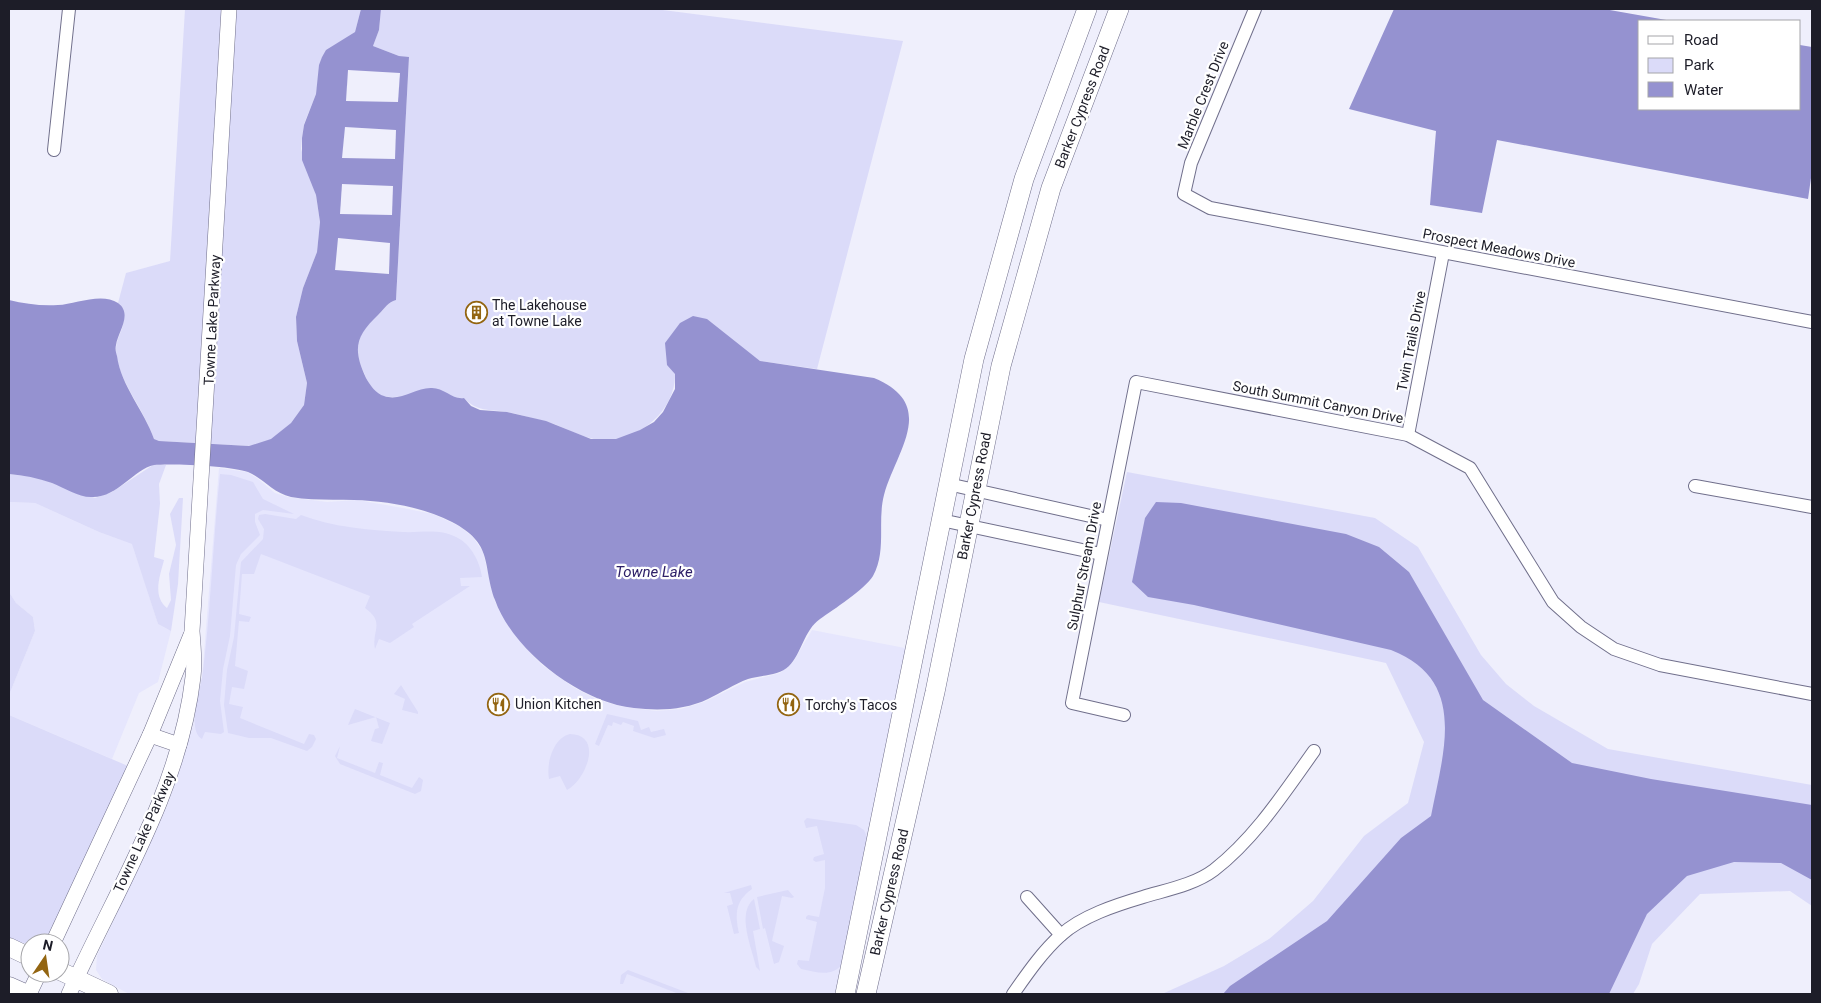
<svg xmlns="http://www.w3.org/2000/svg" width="1821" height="1003" viewBox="0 0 1821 1003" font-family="Roboto,sans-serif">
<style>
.built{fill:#e6e6fd}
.green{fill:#dbdbf9}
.water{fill:#9592d0}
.pier{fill:#efeffc}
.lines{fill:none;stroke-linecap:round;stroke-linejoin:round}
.minor-casing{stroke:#706f8b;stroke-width:14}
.tertiary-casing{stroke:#706f8b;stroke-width:16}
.secondary-casing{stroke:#706f8b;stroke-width:19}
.primary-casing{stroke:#706f8b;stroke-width:20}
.minor{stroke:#fff;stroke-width:12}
.tertiary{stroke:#fff;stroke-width:15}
.secondary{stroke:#fff;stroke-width:18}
.primary{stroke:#fff;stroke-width:19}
.labels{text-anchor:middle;stroke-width:4.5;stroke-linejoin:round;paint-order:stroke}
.street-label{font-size:14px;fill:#1d1d28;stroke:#fff}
.poi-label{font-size:14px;fill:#1d1d28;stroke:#fff;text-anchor:start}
.water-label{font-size:15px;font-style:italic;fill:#2e2068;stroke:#fff}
</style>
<rect width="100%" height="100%" fill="#efeffc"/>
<g class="built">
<polygon points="219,468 247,472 257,478 275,493 288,497 327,502 357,500 403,508 433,514 459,526 473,537 483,552 495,602 524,646 542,665 573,687 596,699 619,706 656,711 681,709 704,702 745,682 780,673 793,662 812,630 910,649 837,994 129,994 102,979 96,970 97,956 168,804 193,725 202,678"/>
<polygon points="9,502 35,503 99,532 133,544 158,624 171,631 158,682 139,693 112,759 9,715 9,695 35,631 33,617 16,603 9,592"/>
</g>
<g class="green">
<path d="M185,9h176l-6,23 -28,18 -5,7 -6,37 -12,30 -2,14 -1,11 15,46 4,27 -3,30 -14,36 -7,29 1,24 10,42 -3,22 -13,18 -20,17 -22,6 -90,-5 -5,-2c-10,-30 -33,-54 -38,-85 -2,-21 17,-30 2,-51l8,-30 44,-12z"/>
<path d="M381,9h274l248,32 -86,328 -57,-8 -17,-12 -68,25c1,41 -46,75 -85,64 -16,-4 -31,-14 -47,-17 -12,-3 -25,-7 -37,-9 -17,-3 -29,0 -42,-14 -10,2 -17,-7 -28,-6 -15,1 -49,10 -60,1 -5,-5 -9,-13 -12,-20 -13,-28 -6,-39 15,-59 6,-6 9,-12 17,-14l13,-242 -10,-2 -26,-10 6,-16z"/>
<path d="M153,465h13l-7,19 1,20 -6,53 10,3c-4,16 -12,36 3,48l4,-8 -2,-26 7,-29 -6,-31 9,-16h4l-5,86 -7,47 -13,-7 -26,-80 -33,-12 -64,-29 -26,-1v-28l26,3 60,21 17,-6z"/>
<polygon points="1127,472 1375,518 1418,547 1481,655 1506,684 1534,706 1608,749 1812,785 1812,906 1790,891 1700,894 1652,944 1639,984 1633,994 1162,994 1224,966 1269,939 1313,901 1364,836 1408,803 1424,742 1386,663 1099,602"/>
<path d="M220,474l11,1 22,7 10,17 31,15 -31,-4 -8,4v8l5,13 -19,19 -5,11 -6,71 -7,33 -3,32 4,31 -3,2 -16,-2 -3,7c-16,-10 -1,-50 1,-68 8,-65 10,-131 17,-197z"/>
<path d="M265,514l31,5 5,-4c31,12 68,15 102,17 18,1 35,-4 53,5 15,7 24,25 26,40l-22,1 1,8h9l-58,38 2,3 -24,16 -11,-4 -4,10c-4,-18 11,-26 -10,-41l5,-12 -109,-42 -7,20h-12l-3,40 12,3 -2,5 -10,-1 -4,45 13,5 -4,18 -12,-2 -3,17 14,3 -3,11 64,26 5,-10 5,1 2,4 -4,8 -5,4 -36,-13h-22l-21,-5 -4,-28 3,-35 7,-33 7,-75 22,-23 1,-10 -6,-10 1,-4z"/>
<polygon points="9,592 16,603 33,617 35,631 9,695"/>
<polygon points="401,685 418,712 418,714 402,710 405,699 394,694"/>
<polygon points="355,709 390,723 382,744 371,741 375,729 379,728 376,717 348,725"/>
<polygon points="607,714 638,721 641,730 649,727 651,732 664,729 666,735 654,738 633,731 634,726 623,722 621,725 613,722 612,726 608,725 599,746 595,744"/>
<path d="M9,715l119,51 -79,167c-11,14 -24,12 -40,5z"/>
<path d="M570,734c34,1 16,46 -3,56l-7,-14 -11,3c-3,-15 4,-41 21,-45z"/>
<polygon points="340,746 337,758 375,773 379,762 383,763 380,775 412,788 419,777 423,780 421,791 415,794 340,764 335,756"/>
<path d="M807,818l49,7 8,5 4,9 -25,124c-11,15 -26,9 -42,6l-4,-5 1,-4 11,1 8,-39 -11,-3v-2l2,-2 11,2 6,-29v-28l-9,2 -3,-2 1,-3 10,-3 -7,-28 -11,2 -2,-7z"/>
<path d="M751,885l1,4c-17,12 -17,25 -13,44l-5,1 -7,-28 6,-2 -3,-11h-6z"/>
<polygon points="788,890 794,897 792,898 782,896 772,941 784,946 779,962 774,964 765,928 763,929 757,897"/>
<path d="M754,899l6,30 -7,2 7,40 -4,-4c-4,-19 -20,-54 -2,-68z"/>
<polygon points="628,970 688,993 689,994 679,994 627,974 623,984 620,984 621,975"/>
</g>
<g class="water">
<path d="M361,9h20l-2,21 -6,16 26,10 10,1 -13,243c-8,2 -11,8 -17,14 -23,22 -27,34 -13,64 4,7 10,16 18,18 17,6 32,-9 48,-8 12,0 21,12 32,10l7,8 9,4 27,2 39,9 45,18h25l24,-9 14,-8 9,-10 12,-23v-15l-8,-9 -2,-22 15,-20 13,-7 14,3 53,42 114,17c65,27 22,73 10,117 -7,27 3,55 -11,81 -8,13 -40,34 -53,43 -16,11 -18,34 -31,47 -10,10 -28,9 -41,13 -14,5 -27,14 -40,20 -23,11 -49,12 -74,9 -53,-5 -121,-57 -139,-108 -13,-36 -1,-56 -43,-78 -29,-15 -66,-21 -98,-22 -21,-1 -42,1 -63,-3 -18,-4 -27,-18 -43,-25 -15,-6 -78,-9 -94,-7 -20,4 -36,32 -61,32 -14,1 -28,-9 -41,-14 -14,-5 -29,-8 -43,-9v-174c16,4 32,6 49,5 17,-1 44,-13 60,-2 15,11 0,29 -2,42 -1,4 0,8 1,11 4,30 27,54 37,83l5,2 90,5 22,-7 20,-16 13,-18 3,-22 -10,-42 -1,-24 7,-29 14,-36 3,-30 -4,-27 -14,-35v-22l2,-13 12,-31 3,-29 3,-8 4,-7 29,-18z"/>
<polygon points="1394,9 1604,9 1672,21 1640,21 1640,109 1800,109 1800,45 1812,47 1812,171 1808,199 1497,140 1482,213 1430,205 1436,131 1349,109"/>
<path d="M1156,502l25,1 165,31 33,13 30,25 74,128 89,63 79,16 161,26v75l-31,-17 -47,-1 -47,14 -40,38 -38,80h-386l7,-8 97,-65 74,-83 30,-22c12,-63 38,-136 -40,-166l-197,-45 -46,-8 -16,-15 13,-64z"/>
</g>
<g class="pier">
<polygon points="348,70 400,73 398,102 346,101"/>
<polygon points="345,127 396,130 395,159 342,158"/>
<polygon points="342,184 393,186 392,215 340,214"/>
<polygon points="338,238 390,243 389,274 335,270"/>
</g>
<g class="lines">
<defs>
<g id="minor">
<polyline points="1255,9 1191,163 1184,194 1210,208 1812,322"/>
<polyline points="54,150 69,9"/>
<polyline points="1408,435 1443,253"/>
<polyline points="948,484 1108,520"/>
<polyline points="1695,486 1812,507"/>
<polyline points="941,520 1101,554"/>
<polyline points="1124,715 1072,703 1136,382 1408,435 1470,468 1553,602 1581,627 1614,649 1660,665 1812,694"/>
<polyline points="1027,897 1061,935"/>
<path d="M1013,994c14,-20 29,-42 48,-59 21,-19 55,-30 82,-38 23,-7 51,-12 71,-27 41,-32 70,-77 100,-119"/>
</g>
<g id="tertiary">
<polyline points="150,735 179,745"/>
<polyline points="53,943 150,735 191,635"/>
<polyline points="29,994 39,973"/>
<path d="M69,994c46,-102 111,-203 124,-317 2,-15 0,-31 -1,-46l37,-622"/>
</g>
<g id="secondary">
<polyline points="9,947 30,957"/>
<polyline points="60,971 109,994"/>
<polyline points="9,986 27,994"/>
</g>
<g id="primary">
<polyline points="845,994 974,359 1024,179 1087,9"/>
<polyline points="866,994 935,692 1001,366 1051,188 1119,9"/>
</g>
</defs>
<use href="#minor" class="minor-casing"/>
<use href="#tertiary" class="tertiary-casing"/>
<use href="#secondary" class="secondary-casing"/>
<use href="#primary" class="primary-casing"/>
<use href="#minor" class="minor"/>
<use href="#tertiary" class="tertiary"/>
<use href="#secondary" class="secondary"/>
<use href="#primary" class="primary"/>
</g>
<defs>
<symbol id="building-ring" viewBox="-11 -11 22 22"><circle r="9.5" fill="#fff" stroke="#936511" stroke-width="1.5"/><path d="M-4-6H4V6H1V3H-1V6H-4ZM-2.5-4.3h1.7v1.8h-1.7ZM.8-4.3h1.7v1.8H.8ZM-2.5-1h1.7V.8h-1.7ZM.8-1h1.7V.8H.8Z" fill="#936511"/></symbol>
<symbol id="restaurant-ring" viewBox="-11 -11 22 22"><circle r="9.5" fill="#fff" stroke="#936511" stroke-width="1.5"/><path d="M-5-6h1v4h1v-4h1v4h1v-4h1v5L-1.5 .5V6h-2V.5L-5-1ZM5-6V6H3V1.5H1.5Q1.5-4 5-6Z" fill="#936511"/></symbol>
</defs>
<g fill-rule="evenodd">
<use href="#building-ring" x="464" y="300" width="25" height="25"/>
<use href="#restaurant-ring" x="486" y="692" width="25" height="25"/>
<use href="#restaurant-ring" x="776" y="692" width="25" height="25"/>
</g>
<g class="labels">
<g class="street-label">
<text transform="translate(1203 95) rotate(-68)" y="5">Marble Crest Drive</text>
<text transform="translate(1082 107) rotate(-69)" y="5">Barker Cypress Road</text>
<text transform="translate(1499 248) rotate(11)" y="5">Prospect Meadows Drive</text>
<text transform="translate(212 320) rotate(-87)" y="5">Towne Lake Parkway</text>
<text transform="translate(1411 341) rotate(-79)" y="5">Twin Trails Drive</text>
<text transform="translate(1318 402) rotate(11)" y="5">South Summit Canyon Drive</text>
<text transform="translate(974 496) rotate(-79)" y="5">Barker Cypress Road</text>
<text transform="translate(1084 566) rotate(-79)" y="5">Sulphur Stream Drive</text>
<text transform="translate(144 832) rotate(-66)" y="5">Towne Lake Parkway</text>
<text transform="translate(889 892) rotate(-77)" y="5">Barker Cypress Road</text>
</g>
<g class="poi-label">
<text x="492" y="310">The Lakehouse<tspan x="492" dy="16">at Towne Lake</tspan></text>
<text x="515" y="709">Union Kitchen</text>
<text x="805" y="710">Torchy's Tacos</text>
</g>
<g class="water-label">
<text x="654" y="577">Towne Lake</text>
</g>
</g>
<rect width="1821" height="1003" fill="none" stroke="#1d1d28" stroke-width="20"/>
<rect x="1638" y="20" width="162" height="90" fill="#ffffff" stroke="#a5a5a9"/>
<rect x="1648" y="36" width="25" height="8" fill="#ffffff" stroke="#a5a5a9"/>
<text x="1684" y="45" font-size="15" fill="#1d1d28">Road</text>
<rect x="1648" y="58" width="25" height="15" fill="#dbdbf9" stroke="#a5a5a9"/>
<text x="1684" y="70" font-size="15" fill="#1d1d28">Park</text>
<rect x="1648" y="82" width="25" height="15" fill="#9592d0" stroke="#a5a5a9"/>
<text x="1684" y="95" font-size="15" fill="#1d1d28">Water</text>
<g transform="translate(45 958) rotate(13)"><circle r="24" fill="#ffffff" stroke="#a5a5a9"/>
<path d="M0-4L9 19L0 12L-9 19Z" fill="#936511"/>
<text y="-8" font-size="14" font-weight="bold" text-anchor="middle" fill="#1d1d28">N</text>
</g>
</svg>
